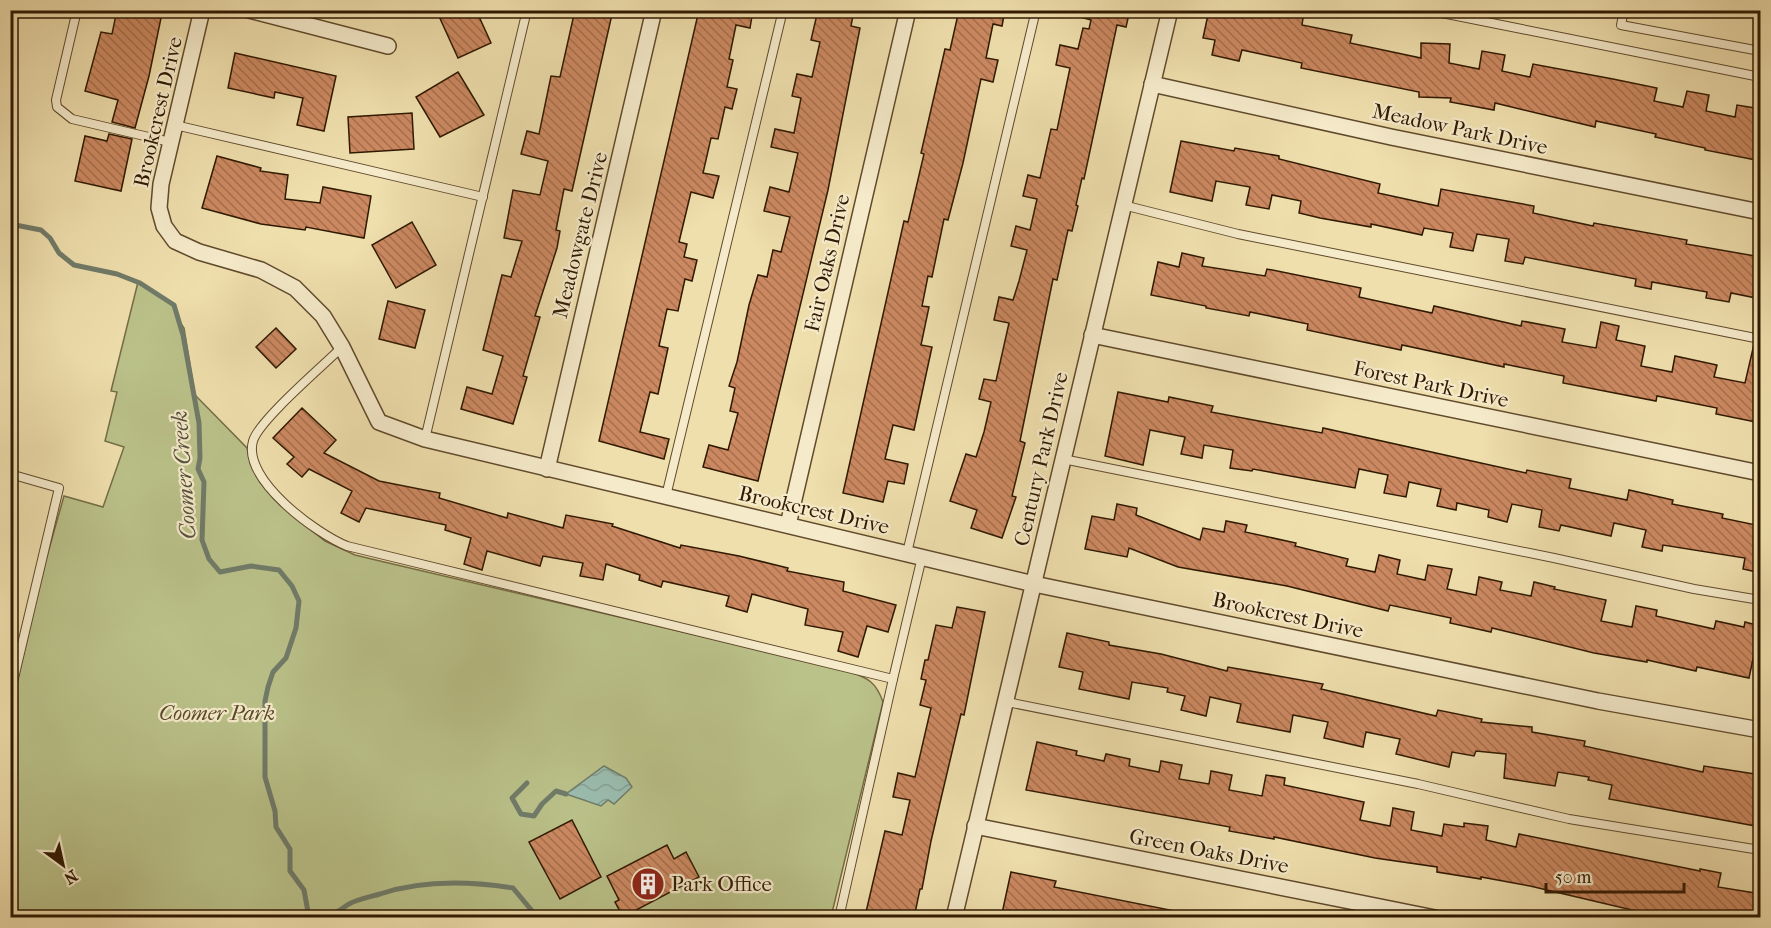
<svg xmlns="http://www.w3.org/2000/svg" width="1771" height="928" viewBox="0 0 1771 928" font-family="'IM FELL French Canon',serif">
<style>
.park{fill:#bac189;stroke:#756d45;stroke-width:1.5}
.water{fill:url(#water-waves);stroke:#707b69;stroke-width:1.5}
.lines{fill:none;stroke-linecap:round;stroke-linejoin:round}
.stream{stroke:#707b69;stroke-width:5}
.building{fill:url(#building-back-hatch);stroke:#301901;stroke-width:1.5}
.lane-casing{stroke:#604a2c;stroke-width:10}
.street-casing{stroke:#604a2c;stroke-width:18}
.lane{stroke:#f5eaca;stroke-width:8}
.street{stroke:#f5eaca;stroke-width:15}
.labels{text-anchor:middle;stroke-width:4.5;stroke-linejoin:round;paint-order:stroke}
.street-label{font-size:21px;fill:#301901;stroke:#f5eaca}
.park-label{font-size:21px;font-style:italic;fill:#594b2a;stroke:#f5eaca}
.poi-label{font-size:21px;fill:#301901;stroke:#f5eaca;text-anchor:start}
.water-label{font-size:22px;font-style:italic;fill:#55523e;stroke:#f5eaca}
</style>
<defs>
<pattern id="water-waves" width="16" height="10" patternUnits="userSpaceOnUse" patternTransform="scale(1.5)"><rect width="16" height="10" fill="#9abcae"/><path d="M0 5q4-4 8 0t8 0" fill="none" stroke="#85a194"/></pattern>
<pattern id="building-back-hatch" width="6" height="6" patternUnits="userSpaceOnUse" patternTransform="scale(1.5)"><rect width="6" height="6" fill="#cc8961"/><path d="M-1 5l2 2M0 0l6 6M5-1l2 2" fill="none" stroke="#a66f4e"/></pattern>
</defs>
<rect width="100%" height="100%" fill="#efdfad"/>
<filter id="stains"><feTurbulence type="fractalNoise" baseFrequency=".00333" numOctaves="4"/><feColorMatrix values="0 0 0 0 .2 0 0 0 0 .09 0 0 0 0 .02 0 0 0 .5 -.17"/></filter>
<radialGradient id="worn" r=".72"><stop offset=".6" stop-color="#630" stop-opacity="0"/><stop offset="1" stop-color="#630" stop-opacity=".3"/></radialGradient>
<path class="park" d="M138,282l35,23 4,13 7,10 11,67 52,53 5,20 10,16 18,21 45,36 30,14 25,6 465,109c21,8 30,9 38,32l-52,215 -365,1 -30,-7 -46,7h-379v-209l29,-128 24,-85 39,11 21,-60 -19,-6 12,-49 -6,-1z"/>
<polygon class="water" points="604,766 626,778 632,787 614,804 608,800 601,806 566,794"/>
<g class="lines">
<g class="stream">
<polyline points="10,224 41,230 50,238 59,253 74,265 117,274 140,283 174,305 183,335 199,423 200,458 198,469 204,482 202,540 209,559 220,572 251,566 279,570 292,586 299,601 296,628 286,658 273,672 268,687 265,701 265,777 275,811 276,827 290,849 290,871 304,890 308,912 317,918"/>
<polyline points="527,783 512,798 521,814 534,816 542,804 556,791 566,794"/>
<path d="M321,918c13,-3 17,-7 28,-14 9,-5 21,-7 31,-10 42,-14 89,-13 133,-6l25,30"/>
</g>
</g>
<g class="building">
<polygon points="117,10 161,18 149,76 135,128 112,122 118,100 85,91 101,32 112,34"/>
<polygon points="446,10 476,10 491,43 458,58 438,14"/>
<polygon points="575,10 613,10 572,191 564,189 556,230 560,231 557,248 535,316 540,317 523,376 527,377 513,424 461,409 467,387 492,394 503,356 483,350 502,275 511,277 522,241 504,238 513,190 540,195 548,161 521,154 527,131 539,134 551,76 560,77"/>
<polygon points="699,10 753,10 750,28 736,25 729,59 733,60 727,87 737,89 732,109 725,107 718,139 711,138 703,173 719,176 713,198 691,192 679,242 687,244 684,257 697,260 692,281 685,279 678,311 667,309 659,346 668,348 658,394 650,392 640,432 669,439 664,459 599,441"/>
<polygon points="818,10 854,10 851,26 860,28 828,190 758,481 703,467 709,445 728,450 738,413 730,411 735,388 729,386 737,362 749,305 758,275 767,277 773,250 781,252 790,217 764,211 770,187 789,192 798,153 771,147 775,129 794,133 801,98 792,96 797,74 812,77 820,42 811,40"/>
<polygon points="959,10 1005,10 1002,26 993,24 986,58 998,60 993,82 981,79 963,163 948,220 944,219 932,277 928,276 922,306 929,307 921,345 932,347 914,430 893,425 885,459 908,464 904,484 888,481 883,502 843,493 904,221 908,222 924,154 921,153 945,49 950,50"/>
<polygon points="1080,10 1130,10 1126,27 1117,25 1084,179 1082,178 1076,205 1078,206 1072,231 1068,230 1057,280 1053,279 1020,441 1025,443 1012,496 1016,497 1002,538 971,528 977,510 950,501 966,454 976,457 984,432 991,402 979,399 984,379 996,381 1009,323 994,320 999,297 1013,300 1019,281 1027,250 1011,246 1016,226 1030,230 1037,199 1023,196 1028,175 1040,178 1051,129 1057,130 1070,68 1056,65 1060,45 1078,49 1083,28 1089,29 1091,20 1080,17"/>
<polygon points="1209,10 1267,10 1303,18 1302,25 1352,35 1350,43 1421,58 1421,43 1450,44 1449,63 1479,69 1482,51 1505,55 1502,71 1530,77 1533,64 1613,79 1657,88 1654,101 1683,107 1687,91 1709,95 1706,111 1735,117 1737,105 1761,109 1761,161 1705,150 1705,148 1655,137 1656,134 1596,121 1595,127 1495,103 1494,110 1450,102 1451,98 1419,97 1419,92 1301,68 1302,63 1242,50 1239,61 1212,55 1215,40 1203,38"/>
<polygon points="235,53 336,76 324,131 297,125 303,98 275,92 274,98 228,88"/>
<polygon points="458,72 484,115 440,137 416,97"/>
<polygon points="412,113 414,149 350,153 348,117"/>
<polygon points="109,134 132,139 121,191 75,181 85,136 107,141"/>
<polygon points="1181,141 1234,151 1235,148 1279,156 1279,159 1380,184 1378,193 1438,206 1441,189 1534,206 1533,213 1593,226 1594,223 1687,240 1686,244 1761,257 1761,299 1731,293 1729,302 1706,298 1707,292 1652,282 1651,289 1635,286 1636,279 1525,257 1523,264 1505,261 1509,239 1477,234 1473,251 1450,247 1453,233 1424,228 1422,235 1371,224 1371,227 1320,218 1299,213 1301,201 1272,195 1269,209 1246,205 1250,187 1216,181 1212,201 1170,192"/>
<polygon points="217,156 261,168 260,171 288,175 285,199 320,203 323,187 371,196 364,238 306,227 305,230 261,224 202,208"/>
<polygon points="412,222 436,265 396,288 372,245"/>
<polygon points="1182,253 1204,258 1202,266 1265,276 1267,269 1361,288 1359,297 1432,313 1434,306 1521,326 1522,321 1565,329 1562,342 1596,348 1601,322 1619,326 1616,340 1645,346 1641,366 1672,372 1675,356 1717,365 1714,377 1745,383 1754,344 1761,345 1761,423 1716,414 1717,408 1657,396 1656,401 1563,383 1564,376 1504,364 1504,367 1402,345 1401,350 1307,330 1308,324 1250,312 1249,316 1206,308 1206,306 1151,295 1158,262 1179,267"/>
<polygon points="388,301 425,310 415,348 379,339"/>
<polygon points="276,328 296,349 276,368 256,347"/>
<polygon points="1118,392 1168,402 1169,397 1213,406 1211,412 1322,433 1323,428 1526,473 1527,470 1571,479 1569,488 1627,500 1629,490 1673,500 1672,504 1723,514 1722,518 1761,526 1761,573 1743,569 1745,558 1663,545 1662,551 1642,547 1646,530 1614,523 1611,536 1561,525 1559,531 1539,527 1542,510 1512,504 1507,522 1488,517 1489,510 1457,503 1456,510 1437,506 1441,489 1409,482 1406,497 1384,493 1388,475 1359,469 1355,488 1253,469 1252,471 1230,468 1233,450 1204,445 1202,458 1181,454 1185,437 1150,430 1143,465 1105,456"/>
<polygon points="302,408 336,440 324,453 379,481 440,493 439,498 507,518 508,513 563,528 566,515 613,524 612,526 680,548 681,545 739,556 788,568 787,571 844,582 843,591 896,605 888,632 867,626 858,657 838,651 843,632 805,625 808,609 752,594 747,612 726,606 729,596 663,581 661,587 639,580 640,575 606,564 603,580 580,576 583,563 543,556 540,566 487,551 482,570 464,564 471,538 445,530 446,525 366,508 359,522 341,513 352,491 309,469 302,477 287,464 294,457 273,438"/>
<polygon points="1117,504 1137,508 1136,515 1200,540 1203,528 1224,532 1226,521 1247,525 1245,532 1296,543 1295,546 1348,559 1346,566 1375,572 1379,555 1400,560 1397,574 1425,580 1428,565 1452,569 1447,589 1476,595 1479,577 1502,582 1500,590 1531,596 1534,582 1555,587 1554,589 1606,600 1601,621 1632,627 1636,606 1657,610 1656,616 1714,629 1716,621 1744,627 1745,622 1760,626 1749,678 1697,667 1696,671 1647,660 1647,662 1594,653 1492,628 1491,632 1450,623 1451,618 1390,605 1388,611 1287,586 1178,567 1129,548 1127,557 1085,549 1092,516 1114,520"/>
<polygon points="957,607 985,612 964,715 961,714 931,841 922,889 920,889 914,918 873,918 874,914 866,912 885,831 902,835 910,800 893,797 898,773 915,777 931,708 920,705 926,680 921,679 925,660 928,660 936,625 952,628"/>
<polygon points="1067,633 1109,642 1109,645 1161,654 1227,671 1228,667 1323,684 1321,689 1436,716 1438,710 1482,719 1481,722 1532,727 1532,732 1585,741 1584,746 1703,772 1704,766 1761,775 1761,827 1609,799 1612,785 1588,780 1589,777 1558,772 1555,786 1504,778 1506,754 1476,751 1474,756 1452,752 1449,767 1396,754 1400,739 1366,732 1363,747 1324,738 1328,722 1293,715 1290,732 1237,722 1241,704 1210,697 1206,716 1181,710 1185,696 1167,692 1168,688 1132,682 1129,699 1079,689 1083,672 1059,667"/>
<polygon points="1037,742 1077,751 1076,755 1104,761 1106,754 1130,759 1129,766 1159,772 1161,761 1182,765 1179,779 1209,784 1211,771 1232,775 1229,790 1262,796 1266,775 1285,778 1284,785 1364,802 1360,820 1390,826 1393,808 1414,812 1411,830 1442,836 1444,824 1464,827 1464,823 1488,826 1486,840 1516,847 1519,834 1700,871 1700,869 1721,873 1718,887 1761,894 1761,918 1677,918 1632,910 1530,886 1481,877 1481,879 1437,872 1437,867 1375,858 1274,837 1274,839 1229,831 1230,827 1026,790"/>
<polygon points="572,820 601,877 560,899 529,842"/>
<polygon points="667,845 674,859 686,852 699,877 623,917 615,902 619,900 607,876"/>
<polygon points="1011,872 1056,881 1054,887 1175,911 1174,918 1001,918"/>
</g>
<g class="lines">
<defs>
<g id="lane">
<polyline points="77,10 56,100 57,107 72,119 170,142"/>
<polyline points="1427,10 1760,77"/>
<polyline points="1624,10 1621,25 1760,51"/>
<polyline points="175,125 483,197"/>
<polyline points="1123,205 1238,234 1760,339"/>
<path d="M342,347c-18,18 -83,73 -89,94 -11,39 64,93 94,105l546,133 29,-122"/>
<polyline points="425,439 527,10"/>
<polyline points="1063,459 1554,558 1694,589 1760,600"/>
<polyline points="10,474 59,488 10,695"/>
<polyline points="666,496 783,10"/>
<polyline points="907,553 1036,10"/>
<polyline points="1007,702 1418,784 1569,819 1760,850"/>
<polyline points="839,918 893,679"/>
</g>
<g id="street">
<polyline points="202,10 161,184 159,208 164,226 175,241 199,252 261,270 295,288 323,316 342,347 379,422 425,439 1034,584 1598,701 1760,730"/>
<polyline points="249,10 388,46"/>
<polyline points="1152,84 1391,137 1760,212"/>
<polyline points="1092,335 1760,473"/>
<polyline points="547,469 654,10"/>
<polyline points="788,525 908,10"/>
<polyline points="975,826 1435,918"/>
<polyline points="954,918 1170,10"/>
</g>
</defs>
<use href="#lane" class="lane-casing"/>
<use href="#street" class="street-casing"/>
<use href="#lane" class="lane"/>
<use href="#street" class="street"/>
</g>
<defs>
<symbol id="building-disc" viewBox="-11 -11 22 22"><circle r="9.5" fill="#8f2418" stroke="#f5eaca"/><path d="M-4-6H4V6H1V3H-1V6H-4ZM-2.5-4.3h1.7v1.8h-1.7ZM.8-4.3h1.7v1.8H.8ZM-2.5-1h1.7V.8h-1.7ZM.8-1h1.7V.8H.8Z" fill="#fff"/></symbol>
</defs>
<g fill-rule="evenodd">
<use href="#building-disc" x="629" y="865" width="38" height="38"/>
</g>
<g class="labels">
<g class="street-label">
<text transform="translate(158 112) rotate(-77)" y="7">Brookcrest Drive</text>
<text transform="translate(1460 129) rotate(12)" y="7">Meadow Park Drive</text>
<text transform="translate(580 235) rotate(-76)" y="7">Meadowgate Drive</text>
<text transform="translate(827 263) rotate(-77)" y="7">Fair Oaks Drive</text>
<text transform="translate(1431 384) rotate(12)" y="7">Forest Park Drive</text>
<text transform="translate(1041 459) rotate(-77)" y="7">Century Park Drive</text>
<text transform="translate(814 510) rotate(13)" y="7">Brookcrest Drive</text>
<text transform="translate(1288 615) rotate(12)" y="7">Brookcrest Drive</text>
<text transform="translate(1209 851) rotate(11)" y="7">Green Oaks Drive</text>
</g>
<g class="park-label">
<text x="217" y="720">Coomer Park</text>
</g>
<g class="poi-label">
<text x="671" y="891">Park Office</text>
</g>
<g class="water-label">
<text transform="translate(183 475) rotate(-94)" y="8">Coomer Creek</text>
</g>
</g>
<rect width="1771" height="928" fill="none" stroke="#efdfad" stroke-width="36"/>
<rect x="12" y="12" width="1747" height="904" fill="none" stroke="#301901" stroke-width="3"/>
<rect x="18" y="18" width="1735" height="892" fill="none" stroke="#301901" stroke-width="1.5"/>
<g transform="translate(63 865) rotate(147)" stroke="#f5eaca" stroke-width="4.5" paint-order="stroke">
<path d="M0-4.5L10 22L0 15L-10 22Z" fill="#301901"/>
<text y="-9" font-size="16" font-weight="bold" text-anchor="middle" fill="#301901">N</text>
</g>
<path d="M1546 883v9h138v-9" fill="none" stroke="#301901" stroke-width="3"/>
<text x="1555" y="883" font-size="18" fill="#301901" stroke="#f5eaca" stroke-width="4.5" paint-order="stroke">50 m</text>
<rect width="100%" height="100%" filter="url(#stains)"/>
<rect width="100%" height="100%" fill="url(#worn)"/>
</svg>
